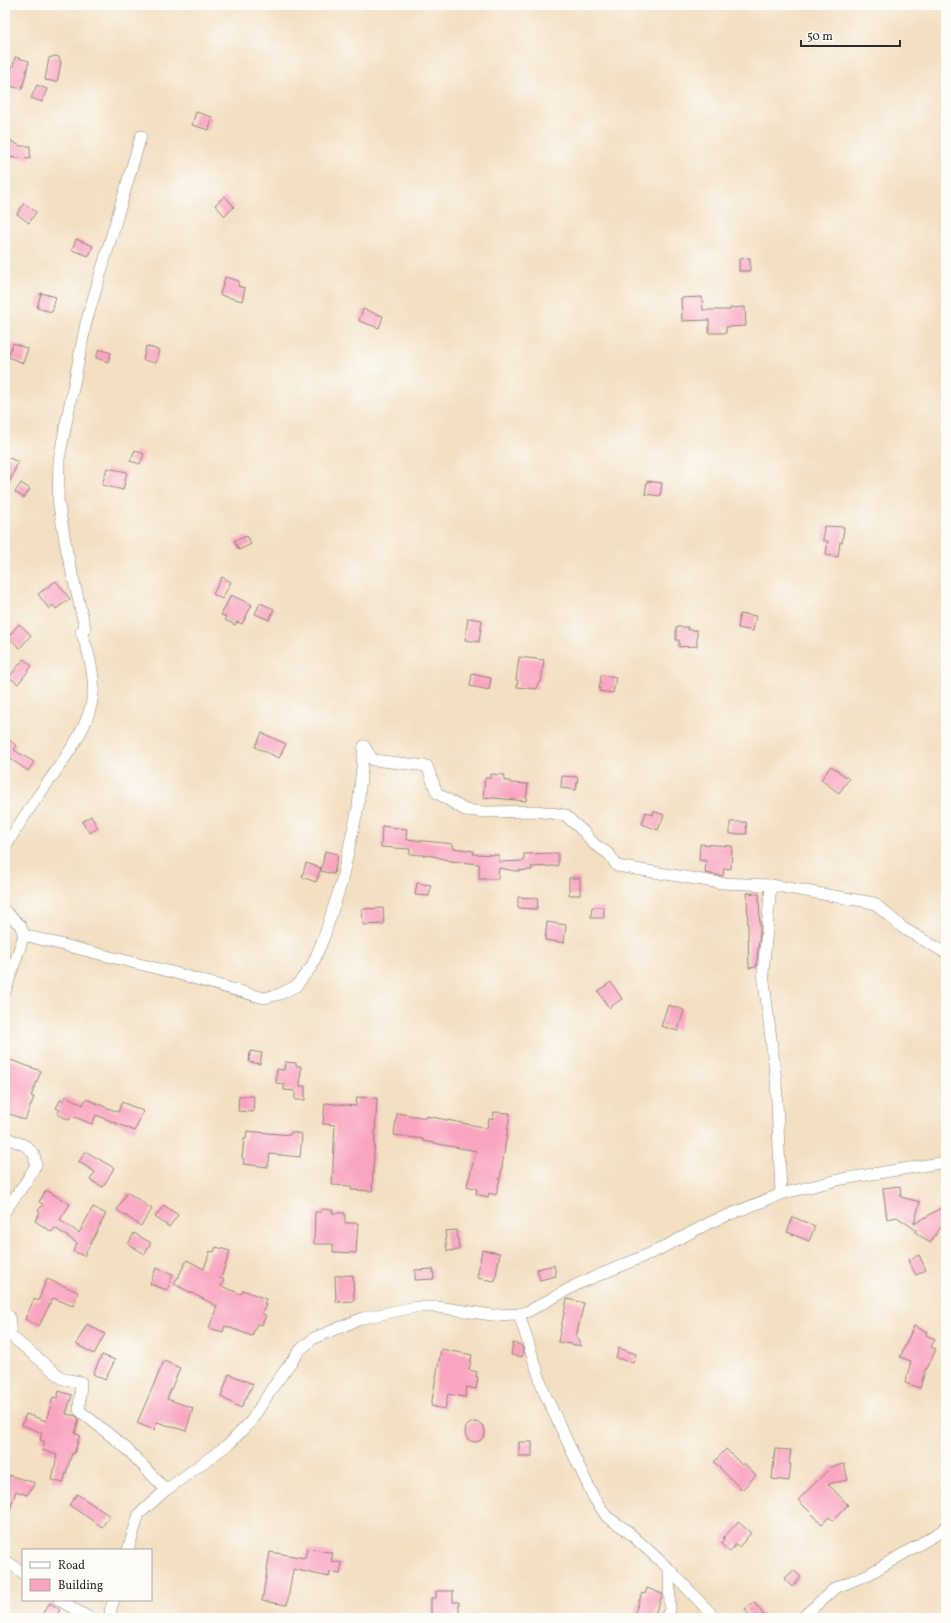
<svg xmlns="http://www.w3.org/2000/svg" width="951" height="1623" viewBox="0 0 951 1623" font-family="Vollkorn,serif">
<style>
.building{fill:#f9a4c0}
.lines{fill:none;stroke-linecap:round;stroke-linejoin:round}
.minor-casing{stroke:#8f8576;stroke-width:12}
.minor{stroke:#fff;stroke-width:11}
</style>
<rect width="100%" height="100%" fill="#fdfcf7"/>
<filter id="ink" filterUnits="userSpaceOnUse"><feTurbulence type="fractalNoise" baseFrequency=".025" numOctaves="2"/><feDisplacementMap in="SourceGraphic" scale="8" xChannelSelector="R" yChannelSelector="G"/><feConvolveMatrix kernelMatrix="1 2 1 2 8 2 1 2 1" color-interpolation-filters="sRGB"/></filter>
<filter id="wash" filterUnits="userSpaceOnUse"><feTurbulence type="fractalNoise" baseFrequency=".012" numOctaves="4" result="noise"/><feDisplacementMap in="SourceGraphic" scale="16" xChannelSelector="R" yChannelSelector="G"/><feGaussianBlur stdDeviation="0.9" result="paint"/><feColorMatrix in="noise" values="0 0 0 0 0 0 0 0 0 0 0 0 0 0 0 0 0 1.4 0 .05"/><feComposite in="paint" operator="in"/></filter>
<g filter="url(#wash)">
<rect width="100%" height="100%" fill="#f3dfc2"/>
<g id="blocks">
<g class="building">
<polygon points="55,56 59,57 61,63 57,82 45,80 49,58"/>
<polygon points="15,57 29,61 22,89 5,85 5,66 13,67"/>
<polygon points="37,85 47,89 42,102 31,98"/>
<polygon points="196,112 212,117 209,130 192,125"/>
<polygon points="5,137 20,146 30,146 30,159 5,157"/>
<polygon points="225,196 234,207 225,216 215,205"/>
<polygon points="24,203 36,212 29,223 17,214"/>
<polygon points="76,239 93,246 89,256 72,250"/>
<polygon points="750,258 750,271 739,271 739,259"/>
<polygon points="225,277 239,281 238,286 245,288 242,301 220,295"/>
<polygon points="41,293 56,297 52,312 37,308"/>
<polygon points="702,297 703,310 730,310 730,308 745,307 746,326 726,327 726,333 709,333 709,320 682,321 681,298"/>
<polygon points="363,309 383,316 379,328 359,321"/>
<polygon points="13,343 28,349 23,363 8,357"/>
<polygon points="146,346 159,350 156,363 143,360"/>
<polygon points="99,349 111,353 108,362 96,358"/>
<polygon points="135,450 144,454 140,464 130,461"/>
<polygon points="5,456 18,462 5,492"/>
<polygon points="107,468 127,472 123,490 102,485"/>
<polygon points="647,481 662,483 660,496 645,494"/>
<polygon points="21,483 30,489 24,498 15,492"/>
<polygon points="824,526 844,527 842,543 840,542 838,557 826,555 828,541 823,541"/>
<polygon points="247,536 251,544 239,550 234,541"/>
<polygon points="222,577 231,582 222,599 213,594"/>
<polygon points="56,581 70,599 56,609 53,605 49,609 38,594"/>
<polygon points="231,595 252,605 242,624 237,622 235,625 225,620 226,617 221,615"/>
<polygon points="260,603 274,609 269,620 255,614"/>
<polygon points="740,614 756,616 753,631 738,628"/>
<polygon points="468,618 482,620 479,642 465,640"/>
<polygon points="19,624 31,635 20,648 8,637"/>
<polygon points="676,627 688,627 688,630 697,630 697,646 679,647 679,640 676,640"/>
<polygon points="519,657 544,660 541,682 538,682 537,689 517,687 518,680 516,680"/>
<polygon points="24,659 32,666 18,684 9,677"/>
<polygon points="472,674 491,678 489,690 470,686"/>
<polygon points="601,675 616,677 613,693 599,691"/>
<polygon points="262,733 286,744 279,758 255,747"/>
<polygon points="5,737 17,746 14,750 34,762 28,771 9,758 5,763"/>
<polygon points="831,766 849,779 839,793 821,780"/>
<polygon points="491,774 505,775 504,781 510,781 510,783 528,784 526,801 483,797 485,778 491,778"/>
<polygon points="562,776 578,777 576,790 561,788"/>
<polygon points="654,811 664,815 658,830 642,824 646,812 653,815"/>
<polygon points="91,816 98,828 90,833 82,822"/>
<polygon points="730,822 746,822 747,834 730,834"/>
<polygon points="382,826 407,829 406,839 453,844 453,848 474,851 473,854 499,855 499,862 524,861 524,854 558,853 558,866 531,867 532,870 515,871 499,868 498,879 479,879 479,864 451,861 433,856 410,854 410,849 381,847"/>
<polygon points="700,844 732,846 731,869 724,868 723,876 705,873 706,861 699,860"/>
<polygon points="325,851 338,854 334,874 321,871"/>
<polygon points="306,863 321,868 316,882 302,877"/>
<rect x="569" y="878" width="11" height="17"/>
<polygon points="417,883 431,885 429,896 415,895"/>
<polygon points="747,893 759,894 760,932 756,967 749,968"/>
<polygon points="518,897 538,898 537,909 518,908"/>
<polygon points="592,907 604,907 604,918 591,918"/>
<polygon points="383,908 384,924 363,925 362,909"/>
<polygon points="547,922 566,925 564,943 545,940"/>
<polygon points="611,982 622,999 609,1008 598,991"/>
<polygon points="668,1005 684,1010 678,1031 661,1026"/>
<polygon points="250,1051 262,1053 260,1064 249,1062"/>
<polygon points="5,1058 41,1071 31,1096 34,1097 25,1120 5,1112"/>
<polygon points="285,1062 296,1063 296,1066 301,1066 300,1086 305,1086 305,1100 295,1100 295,1091 284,1090 284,1084 276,1083 277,1069 284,1070"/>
<polygon points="66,1096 83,1105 86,1099 118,1112 122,1102 143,1111 135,1131 96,1115 92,1124 72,1116 69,1120 57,1114 60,1110 56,1108 61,1099 64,1101"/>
<polygon points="239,1096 254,1096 253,1112 238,1111"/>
<polygon points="357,1097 377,1098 372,1191 351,1190 352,1186 332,1185 335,1125 323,1124 325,1103 356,1106"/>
<polygon points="494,1112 510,1113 501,1174 496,1195 489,1193 488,1197 476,1194 477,1189 467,1186 476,1151 423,1141 423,1139 394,1135 397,1113 427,1118 427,1116 487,1128 489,1119 493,1119"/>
<polygon points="247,1131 290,1135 291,1132 302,1134 300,1157 270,1154 268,1167 243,1164 244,1159 242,1158 244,1139 246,1139"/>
<polygon points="85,1151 114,1168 103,1187 90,1180 95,1172 79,1162"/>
<polygon points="900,1186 901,1197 920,1202 914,1224 946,1205 946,1220 930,1243 915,1232 916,1230 897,1217 887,1219 883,1188"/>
<polygon points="46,1190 70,1204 60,1220 79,1233 93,1207 106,1214 84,1256 73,1251 77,1243 55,1228 52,1232 35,1221 40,1212 38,1211 43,1204 39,1202"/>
<polygon points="127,1192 152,1209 141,1226 117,1210"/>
<polygon points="164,1205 178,1215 169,1227 155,1217"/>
<polygon points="321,1209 333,1210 332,1213 345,1213 345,1223 358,1223 356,1253 333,1252 333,1244 314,1244 315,1212 321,1212"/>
<polygon points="793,1217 815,1226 809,1241 787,1232"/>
<polygon points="457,1230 459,1250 447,1251 445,1231"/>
<polygon points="134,1233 151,1243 145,1254 128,1244"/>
<polygon points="216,1247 230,1251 221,1278 224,1280 221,1286 241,1294 243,1290 266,1299 264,1304 266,1305 262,1314 266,1315 262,1325 257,1324 252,1336 225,1326 223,1332 209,1328 217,1306 174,1284 187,1260 204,1269 210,1251 214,1252"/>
<polygon points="482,1250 500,1253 495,1281 477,1278"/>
<polygon points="919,1255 926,1270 916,1275 908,1260"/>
<polygon points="554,1265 556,1276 540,1280 537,1269"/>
<polygon points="156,1268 173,1274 167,1290 150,1284"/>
<polygon points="433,1269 434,1279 415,1280 415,1270"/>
<polygon points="353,1275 354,1301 336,1302 335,1276"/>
<polygon points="47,1279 78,1292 73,1306 53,1298 39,1326 25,1319 34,1299 38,1301"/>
<polygon points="567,1299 584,1303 576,1337 582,1346 558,1342"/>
<polygon points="87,1324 105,1334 94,1354 76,1344"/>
<polygon points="914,1326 927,1332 926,1335 935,1339 931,1347 936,1349 927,1369 926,1368 920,1388 905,1383 911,1361 900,1357"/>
<polygon points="513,1343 521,1345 523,1349 522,1357 511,1355"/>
<polygon points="619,1348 636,1354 633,1363 616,1358"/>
<polygon points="441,1349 472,1355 469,1370 477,1372 476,1377 478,1377 476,1389 467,1387 465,1397 448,1394 445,1409 431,1406"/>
<polygon points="102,1355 115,1360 105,1380 93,1374"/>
<polygon points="164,1361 180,1368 167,1399 193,1408 186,1431 157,1422 154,1430 137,1423"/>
<polygon points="229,1374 253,1384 241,1408 221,1397"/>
<polygon points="59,1391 72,1395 66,1414 76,1416 79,1419 75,1434 80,1435 74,1454 72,1453 63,1483 52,1480 57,1455 42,1450 45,1442 40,1440 42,1433 22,1425 26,1414 46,1421 53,1397 57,1398"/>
<circle cx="475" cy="1432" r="10"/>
<rect x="519" y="1442" width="13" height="14"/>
<polygon points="726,1449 742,1465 744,1463 756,1475 742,1490 714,1462"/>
<polygon points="775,1449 791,1450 789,1464 791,1464 789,1481 772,1479"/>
<polygon points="844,1464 848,1480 828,1484 848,1505 833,1520 829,1517 822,1524 798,1500 831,1467"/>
<polygon points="5,1474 35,1483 27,1495 16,1491 7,1518 5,1517"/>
<polygon points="77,1494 110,1516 102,1527 69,1505"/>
<polygon points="738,1522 751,1533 739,1547 736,1544 730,1552 721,1544 724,1540 723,1538"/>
<polygon points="307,1548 333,1553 331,1561 342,1563 340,1574 330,1572 329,1577 293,1569 287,1605 262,1601 270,1552 305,1558"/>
<polygon points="794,1570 801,1577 792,1587 784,1579"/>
<polygon points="647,1588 663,1594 653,1618 633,1618 642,1593 645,1594"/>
<polygon points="436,1591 453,1591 453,1602 459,1602 459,1614 454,1614 454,1618 436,1618 436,1616 431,1616 431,1598 436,1598"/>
<polygon points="754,1602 766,1618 751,1618 745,1609"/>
<polygon points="50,1603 60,1610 54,1618 39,1618"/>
</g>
</g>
</g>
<g filter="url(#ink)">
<use href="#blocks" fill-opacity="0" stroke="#8f8576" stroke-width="1"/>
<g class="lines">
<defs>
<g id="minor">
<polyline points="364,746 373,760 427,766 437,793 465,810 485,812 536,811 565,815 585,833 594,844 609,854 617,866 721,883 771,885 874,903 903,928 946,953"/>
<path d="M5,848c12,-22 26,-42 41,-63 18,-26 44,-58 47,-91 2,-18 -5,-46 -12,-62l4,-4 -18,-76 -9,-52 1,-41 27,-136 55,-187"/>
<polyline points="771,885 763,973 776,1080 781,1194"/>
<polyline points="5,911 20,925 24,935 5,992"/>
<polyline points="24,935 175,973 264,998 280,994 296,986 312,966 324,937 341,884 358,807 364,746"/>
<polyline points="5,1137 26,1146 34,1154 36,1165 25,1183 5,1211"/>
<polyline points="5,1314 9,1316 11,1336 63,1379 81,1382 79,1410 126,1448 166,1490"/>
<polyline points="519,1314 544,1392 594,1498 607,1517 625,1529 669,1569 670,1610 666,1618"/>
<polyline points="128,1550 139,1514 166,1490 230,1443 251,1421 273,1387 300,1350 314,1338 363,1318 415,1307 437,1307 492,1315 519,1314 529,1311 578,1284 656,1251 711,1222 781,1194 842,1179 946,1162"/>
<polyline points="5,1560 23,1573"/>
<polyline points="669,1569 715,1618"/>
<polyline points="59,1600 90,1618"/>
<polyline points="112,1618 110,1611 114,1600"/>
<polyline points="802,1618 835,1588 869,1574 942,1531 946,1526"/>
</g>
</defs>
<use href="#minor" class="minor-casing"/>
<use href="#minor" class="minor"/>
</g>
</g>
<rect width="951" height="1623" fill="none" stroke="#fdfcf7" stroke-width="20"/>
<rect x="22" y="1549" width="130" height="52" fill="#fdfcf7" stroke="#a9a8a5"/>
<rect x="30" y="1562" width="20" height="6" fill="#ffffff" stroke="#a9a8a5"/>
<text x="58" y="1569" font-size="12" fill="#2b2b2b">Road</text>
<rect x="30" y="1579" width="20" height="12" fill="#f9a4c0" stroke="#a9a8a5"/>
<text x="58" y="1589" font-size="12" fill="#2b2b2b">Building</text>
<path d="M801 40v6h99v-6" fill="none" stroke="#2b2b2b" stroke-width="2"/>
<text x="807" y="40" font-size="12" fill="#2b2b2b" stroke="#fdfcf7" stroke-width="3" paint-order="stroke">50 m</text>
</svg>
